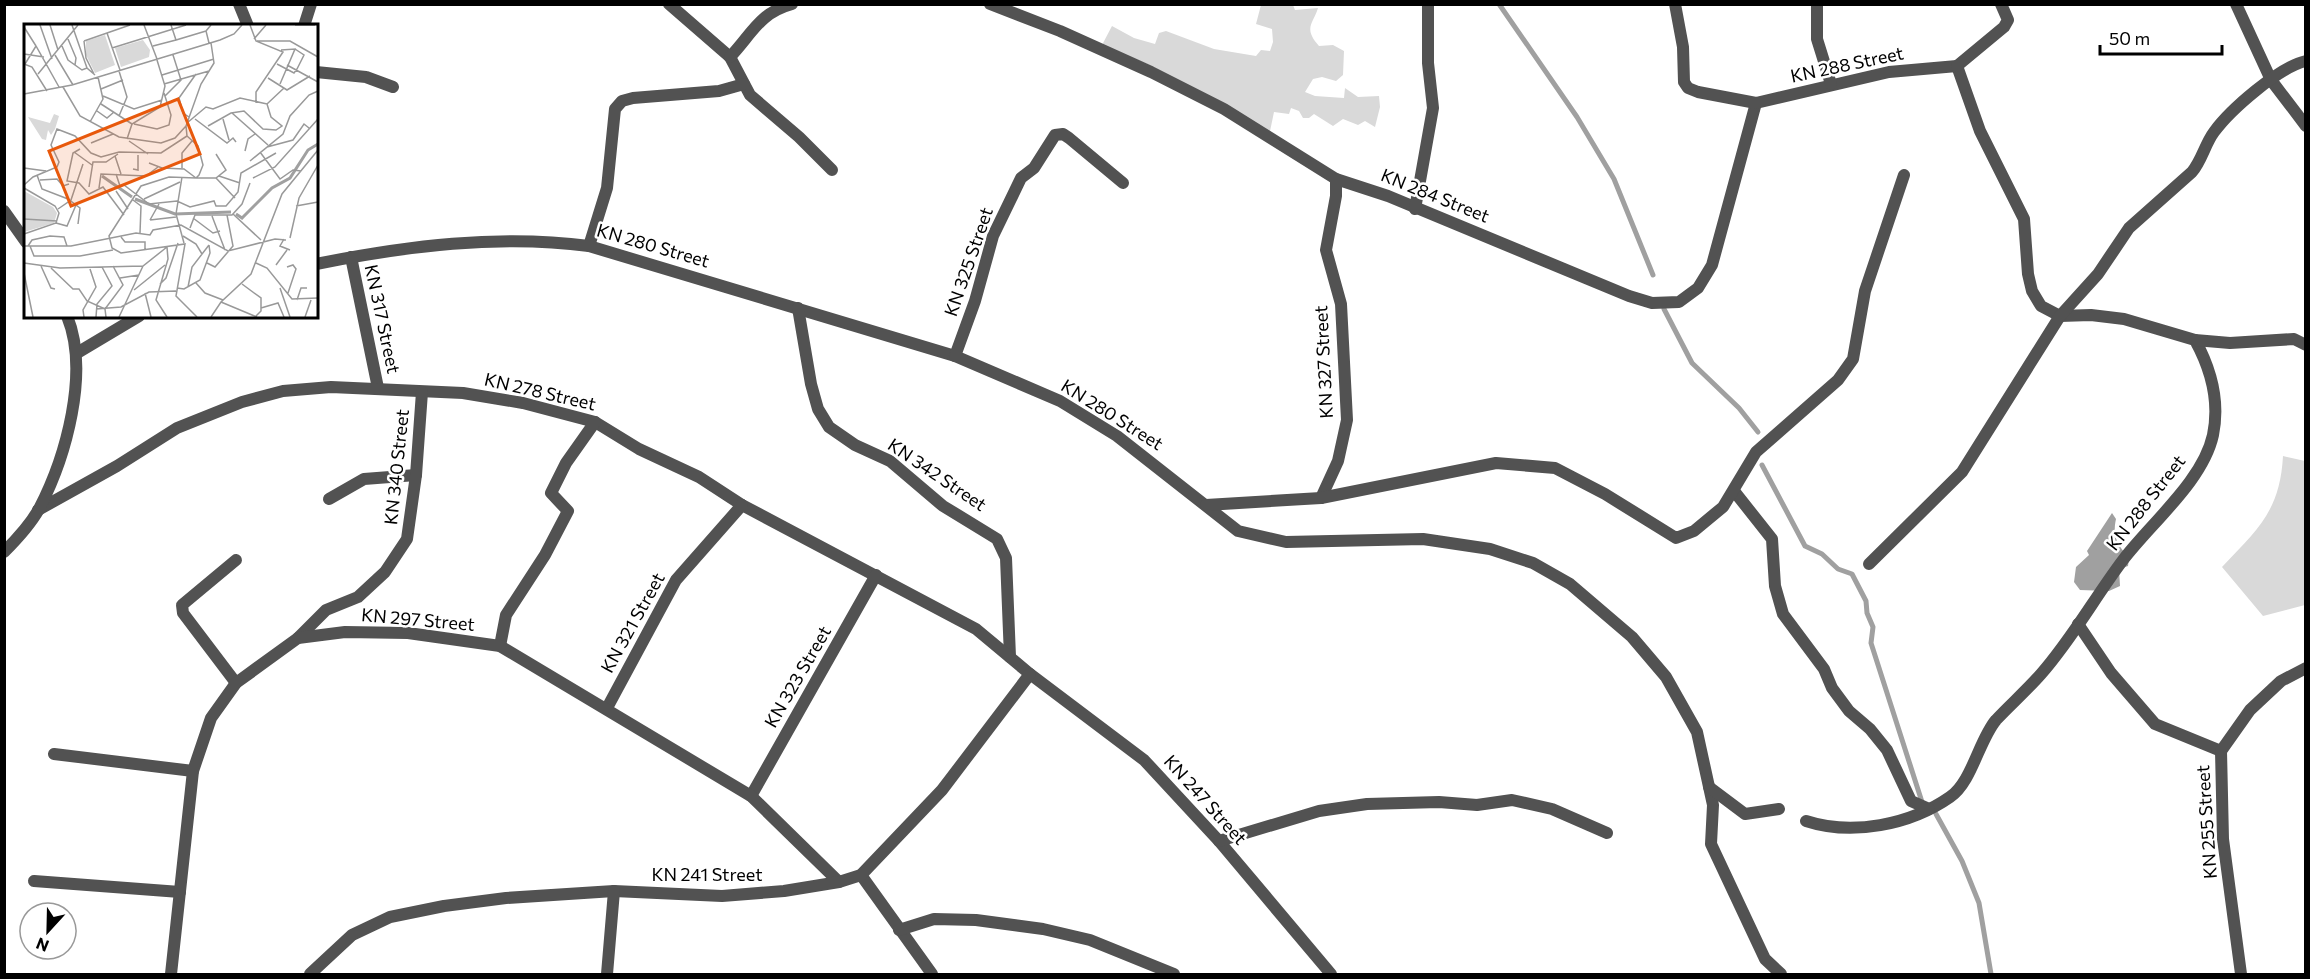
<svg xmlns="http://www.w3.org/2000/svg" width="2310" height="979" viewBox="0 0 2310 979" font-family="Commissioner,sans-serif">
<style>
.green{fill:#d9d9d9}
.water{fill:#a0a0a0}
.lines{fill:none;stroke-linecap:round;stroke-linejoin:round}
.stream{stroke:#a0a0a0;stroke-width:5}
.minor{stroke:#525252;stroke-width:12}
.labels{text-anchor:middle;stroke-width:5;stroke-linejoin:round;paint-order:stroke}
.street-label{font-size:18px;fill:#000;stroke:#fff}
.inset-river{fill:none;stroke:#a0a0a0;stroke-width:3}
.inset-road{fill:none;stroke:#999;stroke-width:1.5}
.view{fill:#e8590c;fill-opacity:0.15;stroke:#e8590c;stroke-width:3}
.inset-edge{fill:none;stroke:#000;stroke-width:3}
</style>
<rect width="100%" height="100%" fill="#fff"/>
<g class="green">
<path d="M1261,5h32l2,5 23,-2c-5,16 -15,20 1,38l14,-1 11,6 -1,24 -7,6 -14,-4 -9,2 -8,13 10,4 29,2 1,-10 13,9 21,-1 1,11 -5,20 -10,-6 -7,4 -15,-6 -10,7 -19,-12 -5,4h-6l-4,-7 -8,-3 -2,6 -15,-2 -5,24 -117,-70 -50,-21 10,-19 22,12 21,6 4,-11 7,-2 48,18 42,7 5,-6 9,1 3,-9 -1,-13 -16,-5z"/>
<path d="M2283,456l22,5v144l-42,11 -41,-49c36,-38 58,-56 61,-111z"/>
</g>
<path class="water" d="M2112,513l4,6c-4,18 2,26 13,39l-1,8 -9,3 1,17 -11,5 -29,-1 -6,-8 2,-15 13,-12 -2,-4z"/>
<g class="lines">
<g class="stream">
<polyline points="1499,4 1577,117 1614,179 1653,275"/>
<polyline points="1664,309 1692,363 1739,408 1758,432"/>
<polyline points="1762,465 1805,546 1822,554 1838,569 1852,574 1866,601 1867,613 1873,627 1871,643 1922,802"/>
<polyline points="1936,814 1962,861 1979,903 1991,974"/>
</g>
<g class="minor">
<polyline points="239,4 248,26"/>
<polyline points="669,4 730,57 750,95 799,137 832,170"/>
<polyline points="990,4 1060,31 1151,72 1224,109 1336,179 1388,196 1629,296 1652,303 1679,302 1698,288 1712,265 1756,103"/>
<path d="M1675,4l8,43 1,35 4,6 10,4 58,11 133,-31 68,-6 23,65 44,88 4,55 4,17 9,15 19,10 31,-1 33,4 71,21c16,29 25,61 18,95 -10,46 -62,88 -90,125 -28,37 -51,79 -82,114 -14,16 -30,30 -45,46 -17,20 -24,62 -46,77 -40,28 -98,39 -144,24"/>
<polyline points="1817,4 1817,39 1831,84"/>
<polyline points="2236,4 2271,80 2306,126"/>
<polyline points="304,26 311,4"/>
<path d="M730,57c22,-23 29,-44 62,-53"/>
<polyline points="1957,66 2004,27 2008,20 2001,4"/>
<polyline points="316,72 366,77 393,87"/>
<polyline points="1415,209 1433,108 1428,63 1428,4"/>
<polyline points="4,211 26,242"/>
<polyline points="589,246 607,188 615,109 622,101 633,98 719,91 744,84"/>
<polyline points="351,257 378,388"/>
<path d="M316,264c90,-18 183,-30 273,-18l366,110 105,45 57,35 121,95 48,11 137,-3 67,10 43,14 37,21 62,53 34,40 31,55 16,73 -2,39 54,115 16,15"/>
<polyline points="798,308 811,384 818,409 829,427 855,445 890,461 943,506 997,539 1006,558 1010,657"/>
<polyline points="2195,340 2230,343 2294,339 2306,345"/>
<polyline points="77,353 139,316"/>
<polyline points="955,356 975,301 993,236 1021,178 1034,168 1055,135 1063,134 1069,138 1123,183"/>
<polyline points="1734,491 1772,539 1775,586 1783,614 1824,669 1832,688 1849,711 1870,729 1887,750 1911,801 1929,809"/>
<polyline points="1321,498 1338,461 1347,420 1341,304 1326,250 1336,196 1336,179"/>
<polyline points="329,499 364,479 416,475"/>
<polyline points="1206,505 1321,498 1496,463 1555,468 1605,494 1676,538 1694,531 1723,507 1756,452 1838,380 1853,359 1865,291 1904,175"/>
<polyline points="38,510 117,466 177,428 242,402 283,391 331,387 463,393 523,403 595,422 639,449 699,477 742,505 976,629 1030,674 1144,760 1219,841 1331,974"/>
<path d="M4,552c13,-13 26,-27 35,-43 27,-52 51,-137 28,-193"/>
<polyline points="236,560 182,605 183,613 236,683"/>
<path d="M1869,564l93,-92 98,-156 38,-42 31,-46 63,-56c10,-12 13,-28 22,-40 16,-22 65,-65 92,-71"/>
<polyline points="2078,624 2111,673 2155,724 2221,751"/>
<polyline points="298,638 326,610 358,597 385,572 407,539 416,475 422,392"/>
<polyline points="500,646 506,615 545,555 568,511 551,493 566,463 595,422"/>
<polyline points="607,708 676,580 742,505"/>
<polyline points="54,754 193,771"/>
<polyline points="1709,787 1745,814 1779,809"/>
<polyline points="751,796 876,575"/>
<polyline points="1219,841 1319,811 1367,804 1439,802 1477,805 1512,800 1552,809 1607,833"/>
<polyline points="861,875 932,974"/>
<polyline points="34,881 180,892"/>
<polyline points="899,930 934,919 976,920 1043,929 1090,940 1174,974"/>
<polyline points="171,974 193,771 211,718 236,683 298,638 345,632 408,633 500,646 751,796 839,882"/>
<polyline points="310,974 352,935 390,917 444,906 506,898 614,891 722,896 784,891 839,882 861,875 942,790 1030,674"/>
<polyline points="607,974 614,891"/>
<polyline points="2241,974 2223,839 2221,751 2250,710 2281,681 2306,668"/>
</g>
</g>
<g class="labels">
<g class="street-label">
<text transform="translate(1847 65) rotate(-12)" y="6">KN 288 Street</text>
<text transform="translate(1435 196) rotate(22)" y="6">KN 284 Street</text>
<text transform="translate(653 246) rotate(16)" y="6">KN 280 Street</text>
<text transform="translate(969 262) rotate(-71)" y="6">KN 325 Street</text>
<text transform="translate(382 319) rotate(78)" y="6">KN 317 Street</text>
<text transform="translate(1324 362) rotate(-93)" y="6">KN 327 Street</text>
<text transform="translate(540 392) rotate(13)" y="6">KN 278 Street</text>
<text transform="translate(1112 415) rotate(32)" y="6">KN 280 Street</text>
<text transform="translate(397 467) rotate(-84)" y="6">KN 340 Street</text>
<text transform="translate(937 475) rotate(34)" y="6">KN 342 Street</text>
<text transform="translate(2146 503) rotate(-52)" y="6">KN 288 Street</text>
<text transform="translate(418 620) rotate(5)" y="6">KN 297 Street</text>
<text transform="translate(633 623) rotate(-61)" y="6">KN 321 Street</text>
<text transform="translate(798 677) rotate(-60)" y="6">KN 323 Street</text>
<text transform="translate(1205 800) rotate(48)" y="6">KN 247 Street</text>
<text transform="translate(2207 822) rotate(-94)" y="6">KN 255 Street</text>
<text x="707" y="881">KN 241 Street</text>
</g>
</g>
<g transform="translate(24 24)">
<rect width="294" height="294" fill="#fff"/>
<path d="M81,11l10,30 -20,8 -9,-18v-14zM119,16l7,10 -1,7 -28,10 -6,-19zM30,90l5,2 -4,13 -4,6 -3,-5 -2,10 -4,-1 -14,-22 22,6zM0,167l29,16 4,6 -3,10 -30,9z" fill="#d9d9d9"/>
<path class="inset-river" d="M78,152l30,21M111,175l40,15 56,-2M212,190l6,4 30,-30 18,-10 18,-28 10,-6"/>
<path class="inset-road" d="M16,1l12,34M26,1l8,25M48,1l15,43 8,7M120,1l13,34M147,1l5,15 30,-9M226,1l6,16 27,11 -27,40v11M271,1h20M0,3l12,19M83,9l13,37M44,15l8,19 -1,7M230,15l12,-14M60,17l2,17 8,16M60,17l46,-16M233,17h33l28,16M185,19l-3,-12 5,-6M38,22l6,14 14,10 5,-2M129,22l23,-6M88,24l74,-23M271,25l9,6 -7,14M0,30l20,3M31,31l18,30M0,40l8,3 15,24M1,40l11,-18 23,41M253,40l17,9 3,-4M263,41l31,17M95,47l8,26 -8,19M14,50l40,-49M138,51l52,-16M244,54l19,12 23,-14M140,60l45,-13M256,60l15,-35 -14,1M39,63l17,29 39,21 42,6 14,-5 11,-12M77,65l22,-9M0,70l48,-9 148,-45 14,-6 8,-9M79,72l31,13 28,-9M141,72l16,-16 -8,-25M77,80l31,20M73,87l10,7 7,-6M208,89l36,32M165,93l-6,-4 -4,-15 17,-24M171,95l32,24 6,-5 3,4M199,95l6,21M66,98l13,-23 -5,-22M163,99l19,-16 7,2 27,-11 27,6 17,-16M110,100l23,5 12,-4 2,-10 -7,-22M184,102l23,-13 13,-2 19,18 13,1 6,-4 -11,-9 -4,-13M103,115l5,-15 28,-17 5,-21 -8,-26M105,117l19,13M67,119l22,-9M243,123l26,-7 11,-16 5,4M56,125l-7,4 -6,28 12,2 10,11 14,-7 21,28M221,127l3,-12 7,-5M50,128l18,13M236,128l20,27 13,-9 8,1M91,132l6,18M226,137l33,-27 7,-18 19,-21 9,-4M125,139l13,5 22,1 12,9M0,144l22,3M158,144v-15l10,-12M109,145l5,1v-15M92,150l4,12 4,-1 25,19 28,-3 13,6 24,-6 2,5h10l12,-14 3,-19 35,-20M13,151l5,14 26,10 12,9 -2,16M195,152l21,7M158,153l-6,37 8,29M172,154h20l10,-8 -10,-16M192,154l19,20M229,154l22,-11 43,-48M16,156l17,-1 6,7 6,-2M0,161l9,-8 24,-10 2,-5 -8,-17 6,-16 18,7 16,17 10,4 18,-5 42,1 26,-17M65,163l4,-25h13l12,-8M0,164l31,18 4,7 -3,10 -32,11M75,164l2,-14 45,2 12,-9M92,167l12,18M120,175l36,-17M109,176l8,6 -1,27M272,182l22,-4M34,185l13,-9 12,-36M209,190l28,26M188,192l13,34M169,194l20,15 7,-2M0,195l33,2M126,196l26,-3M126,196l9,-16M32,199l11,3 9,-21M166,204l5,-13h37l10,-11 8,-21M159,212l13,8 6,10M97,213l4,5h20v8M266,214l9,-40 19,-33M260,215l-4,7 10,4M0,222h47l65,-13 14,2 3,-5 28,-5 47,26 47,-12 11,1M4,222l4,-6 18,-4 14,1 3,9M6,222l4,10h46l33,-6M0,239l36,5 83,-2 24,-19M183,239l8,4 18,-21 -6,-31M232,239l11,5 25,31 26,-1M252,241l11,-15M17,242l10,22 4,1M263,243l6,-2 3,4 -8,24M27,244l22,21h6l8,12 18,8M0,249l9,44M96,254l19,-3M172,259l9,10 18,7M136,260l6,-6 12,-35M218,260l19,14v13l-5,5M164,263l4,-20 17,-22M153,264l7,1 16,-9 10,-27 -1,-8M256,264l10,29M110,266l31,-25M121,269l6,24M273,276l4,-12h6M197,278l36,15M237,284l17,-5 6,14M72,285l25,-2 28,-15 27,-1M60,293l-1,-7 13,-23 -6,-18M72,293l1,-13 15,-18 -10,-19M82,293l-1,-8 18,-24 -10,-19M95,293l24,-51M143,293l-11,-17 12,-41 -1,-12M173,293l-21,-21 9,-52 -64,9 -9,-5 -3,-12 32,-50 28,-9 27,1 3,-3 4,-10 -5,-19 -11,-10 -1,-10 15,-42 13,-21 -3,-20M187,293l10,-15 30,-28 31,-80 36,-44M281,293l6,-17"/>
<path class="view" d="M154,75l22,55 -129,52 -22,-55z"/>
<rect width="294" height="294" class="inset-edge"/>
</g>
<rect width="2310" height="979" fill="none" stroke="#000000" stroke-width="12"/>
<g transform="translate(48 931) rotate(202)"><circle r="28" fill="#ffffff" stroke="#999999" stroke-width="1.5"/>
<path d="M0-4.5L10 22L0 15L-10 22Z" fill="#000000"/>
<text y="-9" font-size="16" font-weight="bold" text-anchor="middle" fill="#000000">N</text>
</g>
<path d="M2100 45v9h122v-9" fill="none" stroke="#000000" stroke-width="3"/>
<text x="2109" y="45" font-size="18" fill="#000000" stroke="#ffffff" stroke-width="4.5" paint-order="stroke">50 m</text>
</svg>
